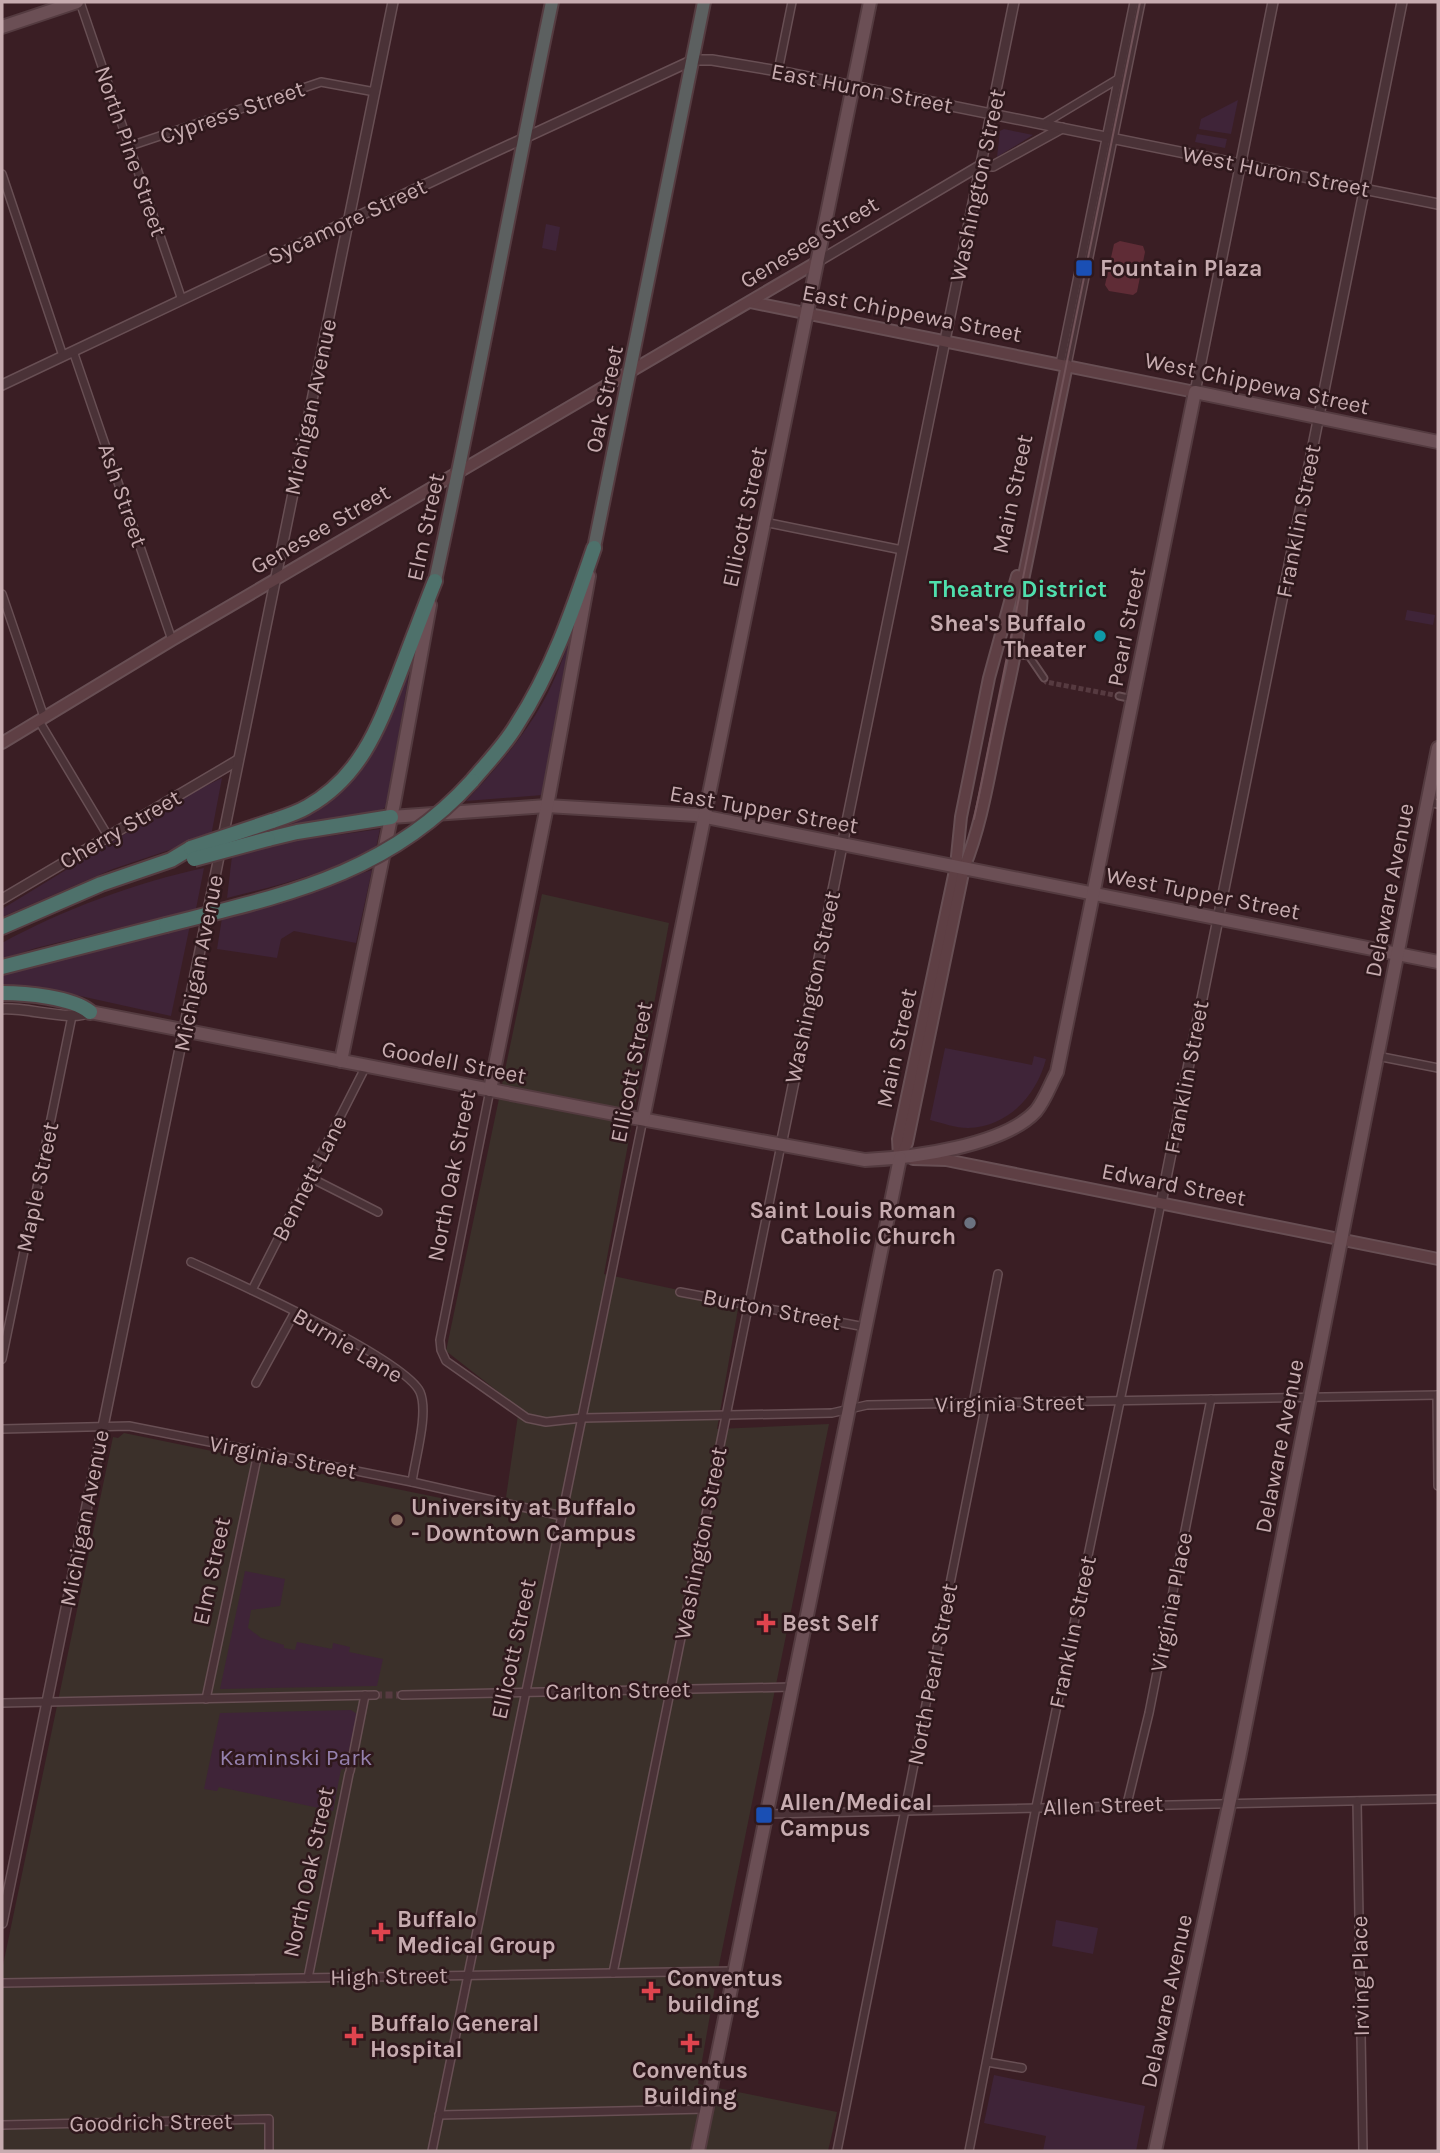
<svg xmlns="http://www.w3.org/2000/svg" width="1440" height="2153" viewBox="0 0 1440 2153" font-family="Karla,sans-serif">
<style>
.medical{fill:#3b302a}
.green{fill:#3f2438}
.water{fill:#5f2c36}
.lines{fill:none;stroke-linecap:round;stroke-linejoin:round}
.pedestrian-tunnel{stroke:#563a40;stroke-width:5;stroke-dasharray:5 2.5;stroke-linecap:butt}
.minor-tunnel{stroke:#563a40;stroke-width:7;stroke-dasharray:7 3.5;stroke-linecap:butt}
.pedestrian-casing{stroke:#684f54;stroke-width:9}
.minor-casing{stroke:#684f54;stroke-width:10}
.tertiary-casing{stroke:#684f54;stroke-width:12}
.secondary-casing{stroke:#684f54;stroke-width:14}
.primary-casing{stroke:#543b40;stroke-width:16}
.trunk-casing{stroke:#553c41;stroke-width:16}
.motorway-casing{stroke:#553c41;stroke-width:18}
.pedestrian{stroke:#4a3237;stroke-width:5}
.minor{stroke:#4a3237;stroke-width:7}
.tertiary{stroke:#4a3237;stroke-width:9}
.secondary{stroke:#5e3f44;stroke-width:10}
.primary{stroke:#6b4f55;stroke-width:12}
.trunk{stroke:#5c6060;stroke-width:12}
.motorway{stroke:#4e716b;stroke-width:14}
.tram{stroke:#725359;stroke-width:2}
.motorway-bridge-casing{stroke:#553c41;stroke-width:18;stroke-linecap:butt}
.motorway-bridge{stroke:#4e716b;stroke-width:14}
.transit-dot{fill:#1a4fb4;stroke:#2f181c;stroke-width:2.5}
.culture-dot{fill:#0f9aa8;stroke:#2f181c;stroke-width:2.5}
.worship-dot{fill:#6b7280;stroke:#2f181c;stroke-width:2.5}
.education-dot{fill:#8d6e63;stroke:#2f181c;stroke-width:2.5}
.health-dot{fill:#e0444e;stroke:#2f181c;stroke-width:2.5}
.labels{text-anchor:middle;stroke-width:5;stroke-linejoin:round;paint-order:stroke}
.street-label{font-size:23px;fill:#c7acb0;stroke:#2f181c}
.poi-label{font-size:23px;font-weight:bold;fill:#c7acb0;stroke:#2f181c;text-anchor:start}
.park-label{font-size:23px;fill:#9581ae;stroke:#2f181c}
.neighbourhood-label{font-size:24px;font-weight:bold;fill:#4fdfad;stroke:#2f181c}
</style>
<rect width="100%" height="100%" fill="#3a1e24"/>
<polygon class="medical" points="542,894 669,923 604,1274 739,1303 717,1429 829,1424 717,1975 698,2084 837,2112 828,2151 2,2151 2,1970 113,1437 118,1438 124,1433 504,1511 519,1408 446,1351"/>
<g class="green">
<polygon points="1238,100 1231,134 1199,129 1201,119"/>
<polygon points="1004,129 1033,135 997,157 1000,131"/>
<polygon points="1197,134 1227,139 1225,148 1195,142"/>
<polygon points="546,224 560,227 556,251 542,248"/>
<polygon points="1407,610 1435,615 1433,625 1405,620"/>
<path d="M574,627l-31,168 -77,6c28,-30 57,-63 77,-99 13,-23 22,-49 31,-75z"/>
<path d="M410,667l-23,138 -5,5 -96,18c12,-13 32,-19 46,-30 41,-31 60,-85 78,-131z"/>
<polygon points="222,778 211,836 113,869 2,917 2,909 197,790"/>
<path d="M380,829l-4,19c-50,25 -95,37 -149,50l5,-42 55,-14z"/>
<path d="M204,868l-8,41 -160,39 -34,11v-16c60,-33 135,-61 202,-75z"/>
<polygon points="372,870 356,943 294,931 281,939 277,958 217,949 222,918"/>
<polygon points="190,925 171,1016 44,988 2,986 2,974"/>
<path d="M945,1048l87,17 2,-9 12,3c-9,36 -38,68 -78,69 -12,0 -26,-5 -38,-8z"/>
<polygon points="245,1571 285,1579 280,1606 251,1610 248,1628 261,1638 284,1645 284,1648 295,1650 297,1642 332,1649 333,1643 350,1647 349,1652 383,1659 377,1686 220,1689"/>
<polygon points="351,1710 357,1714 345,1769 341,1769 333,1811 219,1787 217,1791 204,1789 220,1713"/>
<polygon points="1056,1920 1098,1928 1093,1954 1052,1946"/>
<polygon points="994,2075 1145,2106 1136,2151 1043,2151 1046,2136 984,2123"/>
</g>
<polygon class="water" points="1120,241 1143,246 1145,252 1137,292 1133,295 1109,291 1105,285 1114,244"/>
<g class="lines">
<polyline class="pedestrian-tunnel" points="1044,678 1046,682 1119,696"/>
<polyline class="minor-tunnel" points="375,1695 402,1695"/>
<defs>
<g id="pedestrian">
<polyline points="1021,655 1029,656 1044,678"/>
<polyline points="1119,696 1133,699"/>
</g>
<g id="minor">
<polyline points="80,2 182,300"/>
<polyline points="778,71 792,2"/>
<polyline points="1043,124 1118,79"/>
<polyline points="130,146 321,82 375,92"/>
<polyline points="2,174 63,356"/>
<polyline points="73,351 172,640"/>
<polyline points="1060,364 1134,2"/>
<polyline points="1067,365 1141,2"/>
<polyline points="764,522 902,550"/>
<polyline points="2,594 44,717"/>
<polyline points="39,721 108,836"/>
<polyline points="1427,802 1438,804"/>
<polyline points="1377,1056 1438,1068"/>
<polyline points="490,1090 440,1340 441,1350 446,1361 527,1418 546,1422 582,1418 832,1413 867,1405 1438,1395"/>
<polyline points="309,1177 378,1212"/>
<path d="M191,1262c40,18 214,97 229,130 9,21 -5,67 -8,90"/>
<polyline points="252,1290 366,1066"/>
<polyline points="680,1292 865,1327"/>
<polyline points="2,1359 72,1016"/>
<polyline points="256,1383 295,1312"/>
<polyline points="1437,1395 1438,1486"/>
<polyline points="973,1404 998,1274"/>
<polyline points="2,1429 129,1426 412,1482 562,1516"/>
<polyline points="402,1695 793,1687"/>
<polyline points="206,1699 258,1453"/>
<polyline points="2,1703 375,1695"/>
<polyline points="350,1771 365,1695"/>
<polyline points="1357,1801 1363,2151"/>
<polyline points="1127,1804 1149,1713 1211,1399"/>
<polyline points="768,1814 1438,1799"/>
<polyline points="613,1973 781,1145"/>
<polyline points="308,1978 349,1774"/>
<polyline points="2,1983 735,1971"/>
<polyline points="987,2062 1022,2068"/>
<polyline points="439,2115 706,2109"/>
<polyline points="2,2125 269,2119 269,2151"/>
<polyline points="432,2151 643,1119"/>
<polyline points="837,2151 986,1403"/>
<polyline points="969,2151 1036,1807 1161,1203"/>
</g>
<g id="tertiary">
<polyline points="817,262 981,165 993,166 1062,128"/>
<polyline points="2,385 479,159 693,60 712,60 778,71 1438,204"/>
<polyline points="1195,392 1273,2"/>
<polyline points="2,899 238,760"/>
<path d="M2,1009c25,-2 69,13 88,3"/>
<polyline points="781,1145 1014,2"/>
<polyline points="1161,1203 1402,2"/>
<polyline points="2,1923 393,2"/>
</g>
<g id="secondary">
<polyline points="750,302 1195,392"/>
<polyline points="2,743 172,640 817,262"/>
<polyline points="899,1156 898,1139 956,866 961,817 989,678 1017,576"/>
<path d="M900,1158l7,-15 57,-275c18,-45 25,-93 35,-140 10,-47 23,-94 23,-143l45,-220"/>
<polyline points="913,1159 946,1160 1438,1259"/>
</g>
<g id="primary">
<polyline points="2,27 77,2"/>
<polyline points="391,817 547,806 696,815 1438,962"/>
<path d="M90,1012l540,105 235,43c46,-2 139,-14 171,-49 9,-11 14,-26 21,-39l138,-680 243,50"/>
<polyline points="341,1061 394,803 430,605"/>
<polyline points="490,1090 547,806 589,576"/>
<polyline points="643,1119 870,2"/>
<polyline points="698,2151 900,1158"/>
<polyline points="1155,2151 1239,1758 1438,748"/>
</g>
<g id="trunk">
<polyline points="594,548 704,2"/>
<path d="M435,581c42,-193 77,-387 117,-579"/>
</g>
<g id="motorway">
<path d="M472,781c15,-18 32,-35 44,-55 36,-55 57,-116 78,-178"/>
<path d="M272,821c12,-4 25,-8 35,-14 54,-30 72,-81 93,-135 12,-31 23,-61 35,-91"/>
<polyline points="268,839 297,832 391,817"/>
<polyline points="2,927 101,884 171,860 191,848"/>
<polyline points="2,967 166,925"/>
<path d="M2,993c23,0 70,4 88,19"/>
</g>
</defs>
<use href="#pedestrian" class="pedestrian-casing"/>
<use href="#minor" class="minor-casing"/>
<use href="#tertiary" class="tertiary-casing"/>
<use href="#secondary" class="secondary-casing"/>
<use href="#primary" class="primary-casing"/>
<use href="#trunk" class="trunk-casing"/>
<use href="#motorway" class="motorway-casing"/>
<use href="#pedestrian" class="pedestrian"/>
<use href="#minor" class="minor"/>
<use href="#tertiary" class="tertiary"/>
<use href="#secondary" class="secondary"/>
<use href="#primary" class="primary"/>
<use href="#trunk" class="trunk"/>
<use href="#motorway" class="motorway"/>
<polyline class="tram" points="974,819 1140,2"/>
<defs>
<g id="motorway-bridge">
<polyline points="191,848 272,821"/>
<polyline points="194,859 268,839"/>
<path d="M166,925c118,-30 221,-50 306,-144"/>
</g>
</defs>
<use href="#motorway-bridge" class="motorway-bridge-casing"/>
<use href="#motorway-bridge" class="motorway-bridge"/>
</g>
<g class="transit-dot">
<rect x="1075" y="259" width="18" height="18" rx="3.5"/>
<rect x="755" y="1806" width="18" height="18" rx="3.5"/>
</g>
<circle class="culture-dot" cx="1100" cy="636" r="7"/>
<circle class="worship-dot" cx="970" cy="1223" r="7"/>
<circle class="education-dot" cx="397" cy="1520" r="7"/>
<g class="health-dot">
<path d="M762.5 1612.5h7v7h7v7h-7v7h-7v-7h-7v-7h7z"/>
<path d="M377.5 1921.5h7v7h7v7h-7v7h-7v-7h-7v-7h7z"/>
<path d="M647.5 1980.5h7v7h7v7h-7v7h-7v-7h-7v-7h7z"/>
<path d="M350.5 2025.5h7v7h7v7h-7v7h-7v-7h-7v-7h7z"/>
<path d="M686.5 2032.5h7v7h7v7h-7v7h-7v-7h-7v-7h7z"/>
</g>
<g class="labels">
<g class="street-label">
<text transform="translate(862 88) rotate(11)" y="8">East Huron Street</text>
<text transform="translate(232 112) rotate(-19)" y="8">Cypress Street</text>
<text transform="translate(131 151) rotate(71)" y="8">North Pine Street</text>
<text transform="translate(1276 171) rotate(11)" y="8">West Huron Street</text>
<text transform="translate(977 185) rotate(-78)" y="8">Washington Street</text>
<text transform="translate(347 221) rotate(-25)" y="8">Sycamore Street</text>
<text transform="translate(809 242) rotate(-31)" y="8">Genesee Street</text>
<text transform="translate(912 313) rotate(11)" y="8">East Chippewa Street</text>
<text transform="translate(1257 383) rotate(12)" y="8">West Chippewa Street</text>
<text transform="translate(604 399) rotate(-78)" y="8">Oak Street</text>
<text transform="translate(310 407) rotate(-78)" y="8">Michigan Avenue</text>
<text transform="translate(1012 494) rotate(-78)" y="8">Main Street</text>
<text transform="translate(123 495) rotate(71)" y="8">Ash Street</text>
<text transform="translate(744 517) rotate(-78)" y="8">Ellicott Street</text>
<text transform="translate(1298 521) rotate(-79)" y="8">Franklin Street</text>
<text transform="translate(425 527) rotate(-78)" y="8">Elm Street</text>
<text transform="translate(320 529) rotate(-30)" y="8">Genesee Street</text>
<text transform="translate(1126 627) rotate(-79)" y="8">Pearl Street</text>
<text transform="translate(764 809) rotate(10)" y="8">East Tupper Street</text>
<text transform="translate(120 829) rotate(-30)" y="8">Cherry Street</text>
<text transform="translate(1389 890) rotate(-79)" y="8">Delaware Avenue</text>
<text transform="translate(1203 893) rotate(11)" y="8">West Tupper Street</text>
<text transform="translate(198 963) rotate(-79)" y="8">Michigan Avenue</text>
<text transform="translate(812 987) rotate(-78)" y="8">Washington Street</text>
<text transform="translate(896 1048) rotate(-78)" y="8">Main Street</text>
<text transform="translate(454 1062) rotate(11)" y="8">Goodell Street</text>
<text transform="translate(631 1072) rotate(-79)" y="8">Ellicott Street</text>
<text transform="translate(1186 1077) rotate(-79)" y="8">Franklin Street</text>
<text transform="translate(451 1176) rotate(-79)" y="8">North Oak Street</text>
<text transform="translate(309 1178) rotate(-63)" y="8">Bennett Lane</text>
<text transform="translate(1174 1184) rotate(11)" y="8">Edward Street</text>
<text transform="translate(37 1187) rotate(-78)" y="8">Maple Street</text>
<text transform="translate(772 1309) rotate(11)" y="8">Burton Street</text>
<text transform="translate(348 1345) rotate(31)" y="8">Burnie Lane</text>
<text transform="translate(1010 1403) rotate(-1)" y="8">Virginia Street</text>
<text transform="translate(1279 1446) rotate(-79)" y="8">Delaware Avenue</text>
<text transform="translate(283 1457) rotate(11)" y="8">Virginia Street</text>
<text transform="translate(84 1518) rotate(-79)" y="8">Michigan Avenue</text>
<text transform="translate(700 1543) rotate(-79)" y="8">Washington Street</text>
<text transform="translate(211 1571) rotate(-78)" y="8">Elm Street</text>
<text transform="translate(1171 1602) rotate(-79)" y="8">Virginia Place</text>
<text transform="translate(1072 1632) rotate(-78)" y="8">Franklin Street</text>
<text transform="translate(513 1649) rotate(-78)" y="8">Ellicott Street</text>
<text transform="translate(932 1674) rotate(-79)" y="8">North Pearl Street</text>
<text transform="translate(618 1690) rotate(-1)" y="8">Carlton Street</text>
<text transform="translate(1103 1805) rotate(-2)" y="8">Allen Street</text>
<text transform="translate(308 1872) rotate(-78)" y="8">North Oak Street</text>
<text transform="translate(389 1976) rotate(-1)" y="8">High Street</text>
<text transform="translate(1360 1976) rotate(-91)" y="8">Irving Place</text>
<text transform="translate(1166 2001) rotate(-78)" y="8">Delaware Avenue</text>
<text transform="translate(151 2122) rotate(-1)" y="8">Goodrich Street</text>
</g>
<g class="poi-label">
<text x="1100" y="276">Fountain Plaza</text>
<text x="1086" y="631" text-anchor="end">Shea's Buffalo<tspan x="1086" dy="26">Theater</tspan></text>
<text x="956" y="1218" text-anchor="end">Saint Louis Roman<tspan x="956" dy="26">Catholic Church</tspan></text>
<text x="411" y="1515">University at Buffalo<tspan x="411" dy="26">- Downtown Campus</tspan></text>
<text x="782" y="1631">Best Self</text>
<text x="780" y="1810">Allen/Medical<tspan x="780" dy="26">Campus</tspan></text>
<text x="397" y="1927">Buffalo<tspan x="397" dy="26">Medical Group</tspan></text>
<text x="667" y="1986">Conventus<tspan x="667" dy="26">building</tspan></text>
<text x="370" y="2031">Buffalo General<tspan x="370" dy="26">Hospital</tspan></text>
<text x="690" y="2078" text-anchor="middle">Conventus<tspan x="690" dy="26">Building</tspan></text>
</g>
<g class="park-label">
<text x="296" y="1765">Kaminski Park</text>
</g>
<g class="neighbourhood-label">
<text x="1018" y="597">Theatre District</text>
</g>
</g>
<rect width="1440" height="2153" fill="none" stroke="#c7acb0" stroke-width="7"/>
</svg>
